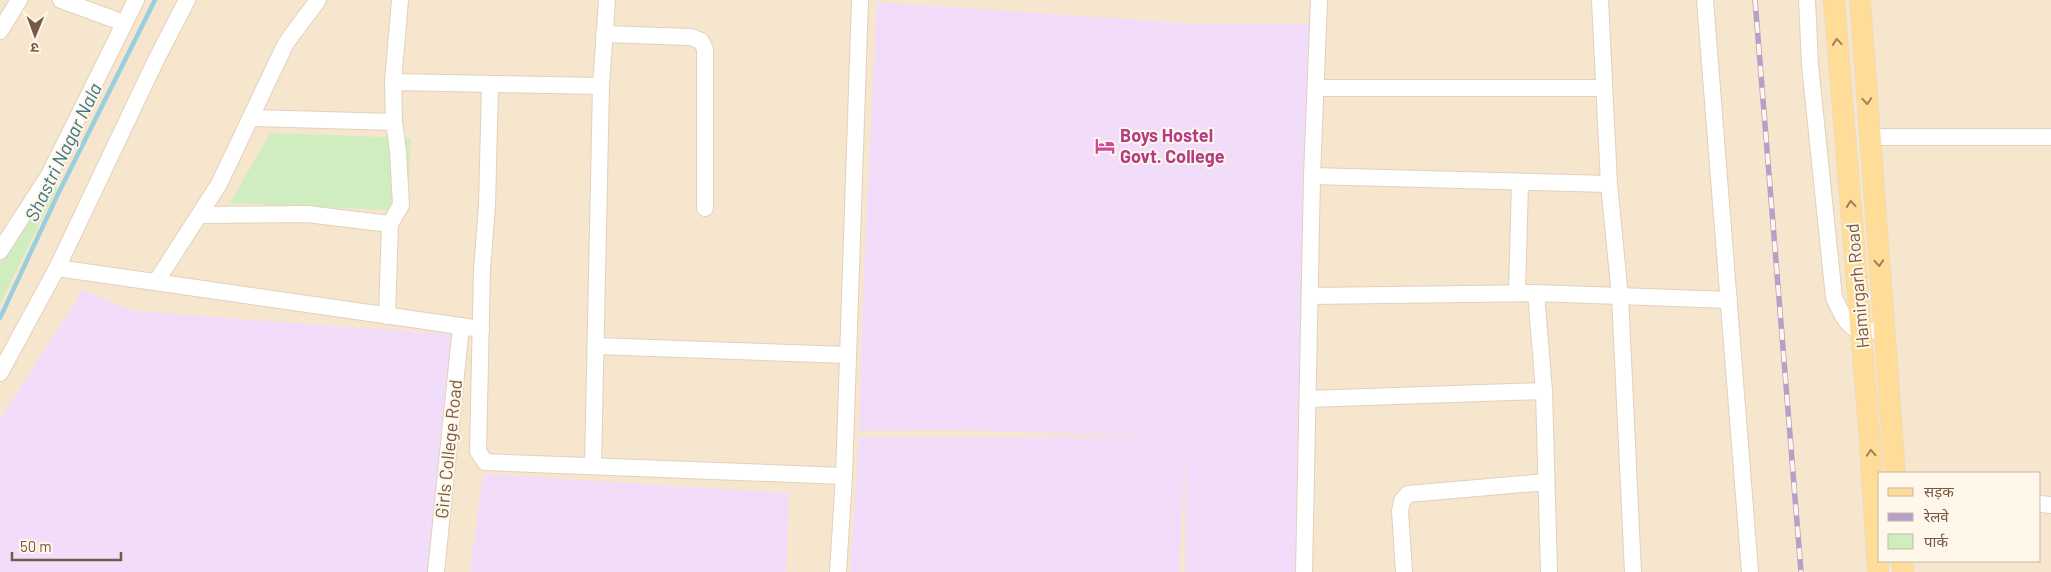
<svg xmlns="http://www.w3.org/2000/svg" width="2051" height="572" viewBox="0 0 2051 572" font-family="Barlow,'Noto Sans Devanagari',sans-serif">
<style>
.residential{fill:#f6e6ce;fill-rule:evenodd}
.education{fill:#f1ddfa}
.green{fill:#cfedbe}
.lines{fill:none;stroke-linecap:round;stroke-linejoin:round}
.stream{stroke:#99cfdc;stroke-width:4.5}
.minor-casing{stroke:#e3d0bc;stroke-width:18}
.major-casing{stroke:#e1dad6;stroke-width:22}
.minor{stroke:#fff;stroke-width:16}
.major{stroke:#ffdc97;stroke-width:21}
.rail-casing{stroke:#b79fc8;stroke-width:5.5}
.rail{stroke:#fff7e9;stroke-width:4;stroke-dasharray:11;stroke-linecap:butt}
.oneway{stroke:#a0805e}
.labels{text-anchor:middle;stroke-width:4;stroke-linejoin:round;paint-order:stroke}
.hotel-label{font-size:18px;font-weight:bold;fill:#b23c85;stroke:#fff7e9;text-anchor:start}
.street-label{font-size:18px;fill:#775945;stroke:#fff7e9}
.water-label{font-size:19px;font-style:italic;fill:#3b7686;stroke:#fff7e9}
</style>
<rect width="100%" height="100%" fill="#fef4e0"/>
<path class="residential" d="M0,0h2051v572h-2051zM1880,473h160v88h-160z"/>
<g class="education">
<polygon points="877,2 1199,24 1309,24 1296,510 1299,572 1185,572 1185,456 1179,572 850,572 859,437 1163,437 954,430 859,431 863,289"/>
<polygon points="83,290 133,311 460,335 432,572 0,572 0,419"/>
<polygon points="483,474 789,493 786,572 470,572"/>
</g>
<g class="green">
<polygon points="270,133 411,138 407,211 230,203"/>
<polygon points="52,186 57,188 0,304 0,263"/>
</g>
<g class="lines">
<polyline class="stream" points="0,318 57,196 155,0"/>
<defs>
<g id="minor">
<polyline points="61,0 124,23"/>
<polyline points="1600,0 1609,184 1620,296 1633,572"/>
<polyline points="1705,0 1750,572"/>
<path d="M1807,0l3,65 24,233c15,30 15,35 50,32"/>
<polyline points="0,31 19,0"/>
<polyline points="604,34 691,37 701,41 705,49 705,208"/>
<polyline points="393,82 601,86"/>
<polyline points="490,85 487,206 482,270 478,451 485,462 844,476"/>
<polyline points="1317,88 1604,88"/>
<polyline points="394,122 393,82 400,0"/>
<polyline points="1869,137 2051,137"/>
<polyline points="1312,176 1609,184"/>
<polyline points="200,215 307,214 390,224 401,205 398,151 394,122 251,118"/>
<polyline points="0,251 49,175 136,0"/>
<polyline points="57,268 481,329"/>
<polyline points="156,282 219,184 286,43 318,0"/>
<polyline points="1517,293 1520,182"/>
<polyline points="1310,296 1536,293"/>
<polyline points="387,316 390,224"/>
<polyline points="596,346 848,355"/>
<polyline points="0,373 57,268 156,60 187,0"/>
<polyline points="1308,399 1544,391"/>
<polyline points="593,466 601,86 607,0"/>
<polyline points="2040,504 2051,505"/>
<polyline points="436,572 461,326"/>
<polyline points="838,572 844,476 860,0"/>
<polyline points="1304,572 1312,176 1319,0"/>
<polyline points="1404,572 1400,511 1402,501 1408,494 1546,482"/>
<polyline points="1549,572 1544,391 1536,293 1729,300"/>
</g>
<g id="major">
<polyline points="1834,0 1870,443 1878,572"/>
<polyline points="1860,0 1895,473"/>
<polyline points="1902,561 1903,572"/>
</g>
</defs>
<use href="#minor" class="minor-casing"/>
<use href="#major" class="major-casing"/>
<use href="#minor" class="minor"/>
<use href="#major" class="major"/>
<defs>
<polyline id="rail" points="1755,0 1801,572"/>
</defs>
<use href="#rail" class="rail-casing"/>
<use href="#rail" class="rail"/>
</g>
<defs><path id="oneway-chevron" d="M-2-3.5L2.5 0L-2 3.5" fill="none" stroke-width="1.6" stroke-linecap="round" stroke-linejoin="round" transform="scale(1.25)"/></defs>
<g class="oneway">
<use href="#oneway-chevron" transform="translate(1837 42) rotate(-95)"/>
<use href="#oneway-chevron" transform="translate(1867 101) rotate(86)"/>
<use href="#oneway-chevron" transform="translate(1851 204) rotate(-95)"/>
<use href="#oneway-chevron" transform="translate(1879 263) rotate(86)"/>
<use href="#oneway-chevron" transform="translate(1871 453) rotate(-93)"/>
</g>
<defs>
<symbol id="hotel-bare" viewBox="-9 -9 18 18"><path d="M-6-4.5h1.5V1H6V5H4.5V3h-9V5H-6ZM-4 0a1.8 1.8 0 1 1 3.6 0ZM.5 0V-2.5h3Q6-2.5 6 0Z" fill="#d1479c" stroke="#fff7e9" stroke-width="2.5" paint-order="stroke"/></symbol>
</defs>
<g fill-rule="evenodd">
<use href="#hotel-bare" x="1091" y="132" width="28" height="28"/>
</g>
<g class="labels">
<g class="hotel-label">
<text x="1120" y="142">Boys Hostel<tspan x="1120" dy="21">Govt. College</tspan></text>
</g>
<g class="street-label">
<text transform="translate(1858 286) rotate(-95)" y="6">Hamirgarh Road</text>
<text transform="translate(449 449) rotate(-84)" y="6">Girls College Road</text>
</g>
<g class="water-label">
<text transform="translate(63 152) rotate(-64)" y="7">Shastri Nagar Nala</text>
</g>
</g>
<rect x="1878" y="472" width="162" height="90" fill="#fff7e9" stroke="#c9b8a7"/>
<rect x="1888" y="488" width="25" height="8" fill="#ffdc97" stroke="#c9b8a7"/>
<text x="1924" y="497" font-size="15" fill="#775945">सड़क</text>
<rect x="1888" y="513" width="25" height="8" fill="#b79fc8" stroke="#c9b8a7"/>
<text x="1924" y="522" font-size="15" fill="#775945">रेलवे</text>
<rect x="1888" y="534" width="25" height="15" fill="#cfedbe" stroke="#c9b8a7"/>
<text x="1924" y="547" font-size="15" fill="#775945">पार्क</text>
<g transform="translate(35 35) rotate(181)" stroke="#fff7e9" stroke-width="4" paint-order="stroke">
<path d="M0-4L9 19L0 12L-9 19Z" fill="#775945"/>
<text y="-8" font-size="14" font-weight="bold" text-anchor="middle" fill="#775945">उ</text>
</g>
<path d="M12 552v8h109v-8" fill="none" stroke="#775945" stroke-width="2.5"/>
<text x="20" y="552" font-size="15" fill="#775945" stroke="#fff7e9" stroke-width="4" paint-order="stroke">50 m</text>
</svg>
